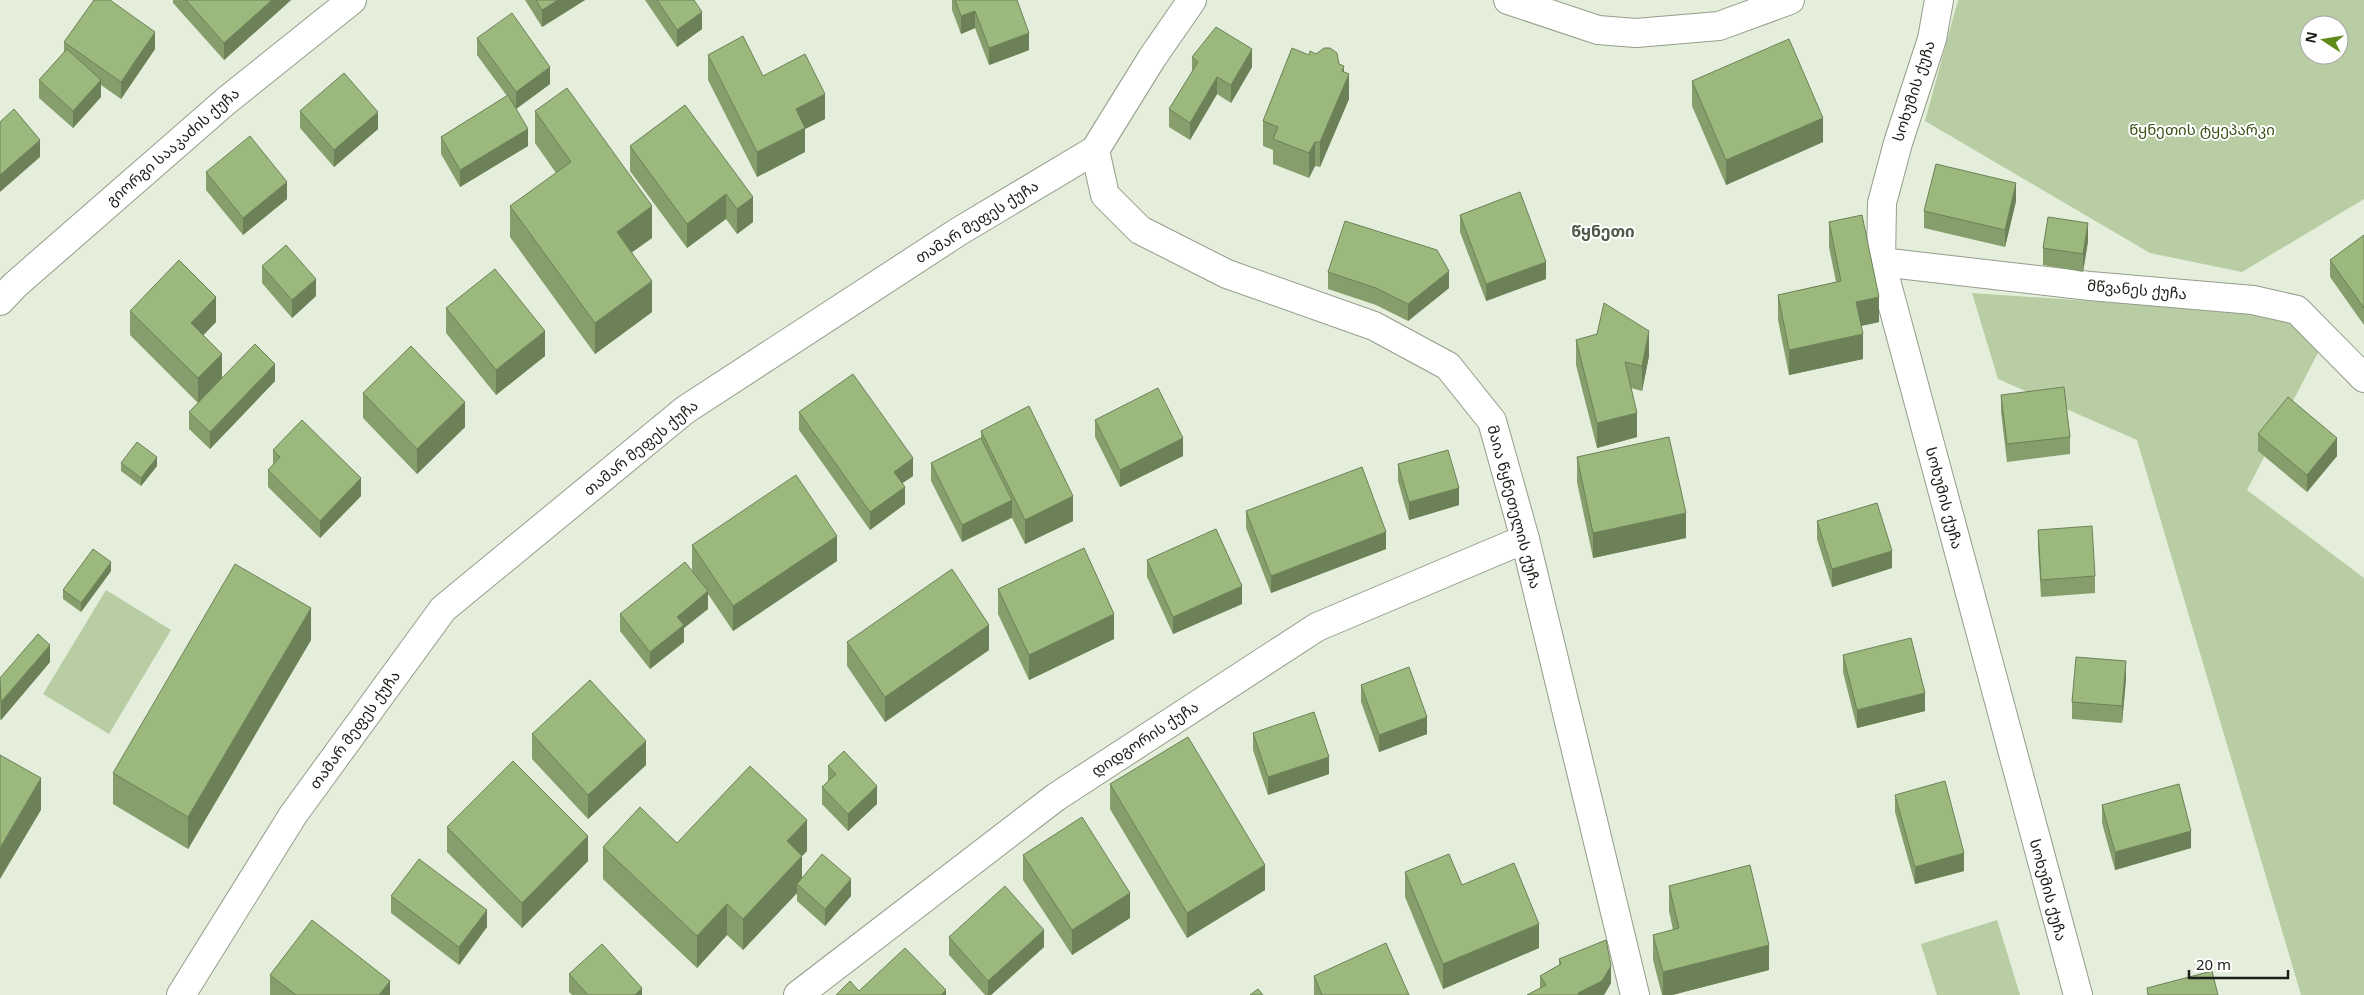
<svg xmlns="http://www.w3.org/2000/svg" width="2364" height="995" viewBox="0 0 2364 995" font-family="'Noto Sans','Noto Sans Georgian',sans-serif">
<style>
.green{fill:#b8cda4;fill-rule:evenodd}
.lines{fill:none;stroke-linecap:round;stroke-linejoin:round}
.street-casing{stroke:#949d8b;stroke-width:30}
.secondary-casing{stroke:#949d8b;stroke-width:30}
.street{stroke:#fff;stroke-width:28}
.secondary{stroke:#fff;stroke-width:28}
.wall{fill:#859e6c}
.shaded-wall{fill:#6c8158}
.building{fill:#9bb87d;stroke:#6c8158}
.labels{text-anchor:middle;stroke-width:4;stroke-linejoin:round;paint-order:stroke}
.street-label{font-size:15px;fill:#1c1f18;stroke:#fff}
.park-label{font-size:15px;fill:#375011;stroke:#fff}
.neighbourhood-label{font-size:16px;font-weight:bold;fill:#505948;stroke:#fff}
</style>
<rect width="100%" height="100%" fill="#e4eedb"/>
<g class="green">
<path d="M1958,0h406v199l-122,73 -92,-19 -225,-132zM2309,25h30v30h-30z"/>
<polygon points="1972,293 2280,314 2322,345 2247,490 2364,578 2364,995 2301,995 2137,440 1998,379"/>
<polygon points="106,590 171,630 109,734 43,694"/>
<polygon points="1997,920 2020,995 1937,995 1921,944"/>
</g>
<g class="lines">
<defs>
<g id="street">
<polyline points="1939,0 1932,39 1898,143 1882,203 1881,262 2078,995"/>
<polyline points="1095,150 1105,195 1140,230 1227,274 1374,326 1448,366 1492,421 1525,539 1635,995"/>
<polyline points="1881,262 2090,286 2253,300 2297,310 2364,378"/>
<polyline points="0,301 15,285 226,101 352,0"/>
<polyline points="181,995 293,815 443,609 685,410 958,232 1095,150 1152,58 1192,0"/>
<polyline points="798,995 1056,797 1317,627 1525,539"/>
</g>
<polyline id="secondary" points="1508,0 1598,30 1636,33 1719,26 1790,0"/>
</defs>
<use href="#street" class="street-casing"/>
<use href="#secondary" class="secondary-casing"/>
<use href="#street" class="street"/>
<use href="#secondary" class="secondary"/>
</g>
<g class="wall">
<polygon points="173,0 291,0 224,60 173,3"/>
<polygon points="525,0 585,0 542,27"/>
<polygon points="645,0 694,0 702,29 677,47"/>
<polygon points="952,0 1017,0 1029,50 989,65 975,28 961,34 952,10"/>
<polygon points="477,38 550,84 516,109 528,146 460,187 441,154 441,137 507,96 477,55"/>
<polygon points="64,42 155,49 121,99 101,85 101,97 73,128 39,98 39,80 64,52"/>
<polygon points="1316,54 1339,64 1344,72 1349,99 1320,167 1315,166 1309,178 1273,164 1273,150 1263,146 1263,121 1309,55"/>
<polygon points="708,55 763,76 825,119 805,129 805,152 757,177 708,80"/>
<polygon points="1192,57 1252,67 1231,103 1217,94 1190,140 1169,127 1169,109 1192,72"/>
<polygon points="1692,81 1823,142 1726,185 1692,106"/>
<polygon points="685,105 753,222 737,234 726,219 687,248 630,171 630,146"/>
<polygon points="300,111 378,129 334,167 300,128"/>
<polygon points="535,111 652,238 632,252 652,312 595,354 510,237 510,206 556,173 535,143"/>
<polygon points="206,172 287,199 243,235 206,190"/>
<polygon points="2016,201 2005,247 1924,228 1924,211"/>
<polygon points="1460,215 1546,279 1486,301 1460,232"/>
<polygon points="1829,222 1879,322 1861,326 1863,359 1789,375 1778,320 1778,295 1836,282 1829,247"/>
<polygon points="2364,235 2364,325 2330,277 2330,260"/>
<polygon points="2088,241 2083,272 2043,265 2043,248"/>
<polygon points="262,266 316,296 292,318 262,283"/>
<polygon points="1328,272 1449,288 1408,321 1376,305 1328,289"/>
<polygon points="446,308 545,356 496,395 446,333"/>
<polygon points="130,311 216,322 203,335 222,378 275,381 210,449 189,429 189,412 198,403 130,335"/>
<polygon points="1576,340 1649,356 1642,391 1631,388 1637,437 1597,448 1576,365"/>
<polygon points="363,393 465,427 417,474 363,418"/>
<polygon points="2001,395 2070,437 2070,454 2007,462 2001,412"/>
<polygon points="799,412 913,476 902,483 905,504 870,530 799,430"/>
<polygon points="1095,420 1183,456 1120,487 1095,437"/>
<polygon points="981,431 1073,521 1025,544 1012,518 962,542 931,481 931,463 981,438"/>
<polygon points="2258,434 2337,456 2307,492 2258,451"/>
<polygon points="273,450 361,496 320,538 268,487 268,470 273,465"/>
<polygon points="1577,457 1686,538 1593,558 1577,482"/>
<polygon points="121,463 157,466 141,486 121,471"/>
<polygon points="1398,464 1459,505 1409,520 1398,481"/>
<polygon points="1246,511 1386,549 1271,593 1246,528"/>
<polygon points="1817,521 1892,568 1832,587 1817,539"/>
<polygon points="2038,530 2095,576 2095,593 2041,597 2038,547"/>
<polygon points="692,545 837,561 733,631 708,594 708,609 684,628 684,642 650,669 620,631 620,614 695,576 692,570"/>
<polygon points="1147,560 1242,604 1173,634 1147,577"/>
<polygon points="111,571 81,612 63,599 63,590"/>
<polygon points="998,589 1114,639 1029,680 998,614"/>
<polygon points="311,640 188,849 113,804 113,773"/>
<polygon points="847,642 989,650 885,722 847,666"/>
<polygon points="1843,655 1925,711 1857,728 1843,672"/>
<polygon points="50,662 1,720 0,719 0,678"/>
<polygon points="2126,679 2122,723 2072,719 2072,702"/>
<polygon points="1361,685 1427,734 1379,752 1361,702"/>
<polygon points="1253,733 1329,774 1268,795 1253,750"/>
<polygon points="532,734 646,765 588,819 532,759"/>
<polygon points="828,766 877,804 848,831 822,804 822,787 828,781"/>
<polygon points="1110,784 1265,890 1187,938 1110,809"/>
<polygon points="1895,795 1964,871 1915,884 1895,812"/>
<polygon points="2102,805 2191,848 2115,870 2102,823"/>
<polygon points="447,827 588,861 522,928 447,852"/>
<polygon points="677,843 807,851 802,856 802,877 851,896 825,926 797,901 797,893 743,950 727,935 697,968 603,879 603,847"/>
<polygon points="1023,855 1130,918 1072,955 1023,880"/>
<polygon points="1405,872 1462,885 1539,948 1443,989 1405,897"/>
<polygon points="1669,886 1769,970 1672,995 1662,995 1653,960 1653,935 1673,930 1669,911"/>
<polygon points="391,896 487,927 459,965 391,913"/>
<polygon points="949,937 1044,947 991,995 985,995 949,955"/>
<polygon points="1559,959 1611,983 1604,995 1527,995 1540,988 1540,976 1559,965"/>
<polygon points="569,974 642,995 572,995 569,992"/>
<polygon points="270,975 390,995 270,995"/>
<polygon points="1314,976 1409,995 1314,995"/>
</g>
<g class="shaded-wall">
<polygon points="272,0 291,0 224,60 224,43"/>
<polygon points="558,0 585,0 542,27 542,10"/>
<polygon points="975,11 975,28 961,34 961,16"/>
<polygon points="702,12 702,29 677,47 677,30"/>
<polygon points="155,32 155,49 121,99 121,82"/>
<polygon points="1029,33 1029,50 989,65 989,48"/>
<polygon points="1252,49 1252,67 1231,103 1231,85"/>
<polygon points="1344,66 1344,86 1349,74 1349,99 1320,167 1320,142"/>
<polygon points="550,67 550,84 516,109 516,92"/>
<polygon points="1217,77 1217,94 1190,140 1190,123"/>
<polygon points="101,80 101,97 73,128 73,111"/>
<polygon points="825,94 825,119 805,129 805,152 757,177 757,152 796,109"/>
<polygon points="378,112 378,129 334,167 334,150"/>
<polygon points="1823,118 1823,142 1726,185 1726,160"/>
<polygon points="528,129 528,146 460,187 460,170"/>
<polygon points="40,140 40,157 0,192 0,175"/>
<polygon points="1315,142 1315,166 1309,178 1309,153"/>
<polygon points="287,182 287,199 243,235 243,218"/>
<polygon points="2016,183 2016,201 2005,247 2005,230"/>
<polygon points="726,194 726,219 687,248 687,224"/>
<polygon points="753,197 753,222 737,234 737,209"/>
<polygon points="652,206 652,238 617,263 617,232"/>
<polygon points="2088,223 2088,241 2083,272 2083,254"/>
<polygon points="1546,262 1546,279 1486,301 1486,284"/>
<polygon points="1449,271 1449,288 1408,321 1408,304"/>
<polygon points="316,279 316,296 292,318 292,300"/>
<polygon points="652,281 652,312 595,354 595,323"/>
<polygon points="216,297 216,322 191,348 191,323"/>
<polygon points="1879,297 1879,322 1856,327 1856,302"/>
<polygon points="545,331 545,356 496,395 496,370"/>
<polygon points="1649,331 1649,356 1642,391 1642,366"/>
<polygon points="1863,334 1863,359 1789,375 1789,350"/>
<polygon points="222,354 222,379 198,403 198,378"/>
<polygon points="275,364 275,381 210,449 210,432"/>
<polygon points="465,402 465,427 417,474 417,449"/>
<polygon points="1637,413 1637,437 1597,448 1597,423"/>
<polygon points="1183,438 1183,456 1120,487 1120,470"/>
<polygon points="2337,438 2337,456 2307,492 2307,475"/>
<polygon points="157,457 157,466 141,486 141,478"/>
<polygon points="913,458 913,476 894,489 894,472"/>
<polygon points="361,478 361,496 320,538 320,521"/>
<polygon points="905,487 905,504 870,530 870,512"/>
<polygon points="1459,488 1459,505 1409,520 1409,502"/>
<polygon points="1073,496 1073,521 1025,544 1025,520"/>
<polygon points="1012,500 1012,517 962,542 962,525"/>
<polygon points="1686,513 1686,538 1593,558 1593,533"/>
<polygon points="1386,532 1386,549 1271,593 1271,576"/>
<polygon points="837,536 837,561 733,631 733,606"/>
<polygon points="1892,551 1892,568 1832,587 1832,569"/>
<polygon points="111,562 111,571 81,612 81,603"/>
<polygon points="1242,586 1242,604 1173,634 1173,617"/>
<polygon points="708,591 708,609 684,628 684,642 650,669 650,652 677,617"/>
<polygon points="311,608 311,640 188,849 188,817"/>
<polygon points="1114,614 1114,639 1029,680 1029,655"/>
<polygon points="989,625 989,650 885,722 885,697"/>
<polygon points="50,645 50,662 1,720 1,702"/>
<polygon points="2126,661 2126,679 2122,723 2122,706"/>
<polygon points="1925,693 1925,711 1857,728 1857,710"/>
<polygon points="1427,717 1427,734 1379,752 1379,735"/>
<polygon points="646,741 646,765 588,819 588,795"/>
<polygon points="1329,757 1329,774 1268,795 1268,777"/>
<polygon points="41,778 41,810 0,879 0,848"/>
<polygon points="877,786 877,804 848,831 848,814"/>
<polygon points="807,820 807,851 802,856 802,887 797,884 797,893 743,950 743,919 787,841"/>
<polygon points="2191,831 2191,848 2115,870 2115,852"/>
<polygon points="588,836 588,861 522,928 522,903"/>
<polygon points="1964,853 1964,871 1915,884 1915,867"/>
<polygon points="1265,865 1265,890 1187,938 1187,913"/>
<polygon points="851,879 851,896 825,926 825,909"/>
<polygon points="1130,893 1130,918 1072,955 1072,930"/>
<polygon points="727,904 727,935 697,968 697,936"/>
<polygon points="487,910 487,927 459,965 459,947"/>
<polygon points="1539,924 1539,948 1443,989 1443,964"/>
<polygon points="1044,930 1044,947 991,995 988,995 988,981"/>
<polygon points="1769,945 1769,970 1672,995 1663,995 1663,972"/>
<polygon points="1611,966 1611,983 1604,995 1578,995 1578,993"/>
<polygon points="390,981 390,995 379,995"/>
<polygon points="642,988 642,995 635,995"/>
<polygon points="946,990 946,995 941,995"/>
</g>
<g class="building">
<polygon points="94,0 110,0 155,32 121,82 64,42"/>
<polygon points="186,0 272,0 224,43"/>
<polygon points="536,0 558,0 542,10"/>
<polygon points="657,0 694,0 702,12 677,30"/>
<polygon points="955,0 1017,0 1029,33 989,48 975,11 961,16"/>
<polygon points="512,13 550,67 516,92 477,38"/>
<polygon points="1216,27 1252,49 1231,85 1217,77 1190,123 1169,109 1198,62 1192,57"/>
<polygon points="743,36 763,76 805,54 825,94 796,109 805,128 757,152 708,55"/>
<polygon points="1789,39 1823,118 1726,160 1692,81"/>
<polygon points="1292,48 1309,55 1310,51 1316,54 1324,48 1330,48 1337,53 1339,64 1344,66 1342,71 1349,74 1320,142 1315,142 1309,153 1273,139 1278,127 1263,121"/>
<polygon points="67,49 101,80 73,111 39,80"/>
<polygon points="344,73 378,112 334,150 300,111"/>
<polygon points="567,88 652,206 617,232 652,281 595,323 510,206 571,162 535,111"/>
<polygon points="508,95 528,129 460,170 441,137"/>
<polygon points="685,105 753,197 737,209 726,194 687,224 630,146"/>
<polygon points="14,109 40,140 0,175 0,122"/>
<polygon points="250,136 287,182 243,218 206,172"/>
<polygon points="1936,164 2016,183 2005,230 1924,211"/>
<polygon points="1520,192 1546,262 1486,284 1460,215"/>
<polygon points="1862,215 1879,297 1856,302 1863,334 1789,350 1778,295 1841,281 1829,222"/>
<polygon points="2048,217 2088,223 2083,254 2043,248"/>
<polygon points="1345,221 1437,250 1449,271 1408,304 1376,288 1328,272"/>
<polygon points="2364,235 2364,308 2330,260"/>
<polygon points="286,245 316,279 292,300 262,266"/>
<polygon points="179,260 216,297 191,323 222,354 198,378 130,311"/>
<polygon points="495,269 545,331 496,370 446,308"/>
<polygon points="1604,303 1649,331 1642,366 1625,362 1637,413 1597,423 1576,340 1597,334"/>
<polygon points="255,344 275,364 210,432 189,412"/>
<polygon points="411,346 465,402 417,449 363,393"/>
<polygon points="853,374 913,458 894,472 905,487 870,512 799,412"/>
<polygon points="2064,387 2070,437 2007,444 2001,395"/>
<polygon points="1158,388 1183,438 1120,470 1095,420"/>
<polygon points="2288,397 2337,438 2307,475 2258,434"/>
<polygon points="1029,406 1073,496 1025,520 981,431"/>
<polygon points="302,420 361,478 320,521 268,470 280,457 273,450"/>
<polygon points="1669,437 1686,513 1593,533 1577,457"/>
<polygon points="981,438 1012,500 962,525 931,463"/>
<polygon points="137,442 157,457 141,478 121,463"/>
<polygon points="1448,450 1459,488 1409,502 1398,464"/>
<polygon points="1362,467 1386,532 1271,576 1246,511"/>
<polygon points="796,475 837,536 733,606 692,545"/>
<polygon points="1877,503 1892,551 1832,569 1817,521"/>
<polygon points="2092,526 2095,576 2041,580 2038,530"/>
<polygon points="1216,529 1242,586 1173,617 1147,560"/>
<polygon points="1084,548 1114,614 1029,655 998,589"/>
<polygon points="93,549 111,562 81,603 63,590"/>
<polygon points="685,562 708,591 677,617 684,625 650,652 620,614"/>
<polygon points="235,564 311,608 188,817 113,773"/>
<polygon points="952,569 989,625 885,697 847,642"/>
<polygon points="38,634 50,645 1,702 0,678"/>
<polygon points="1911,638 1925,693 1857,710 1843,655"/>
<polygon points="2076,657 2126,661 2122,706 2072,702"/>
<polygon points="1409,667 1427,717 1379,735 1361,685"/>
<polygon points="590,680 646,741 588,795 532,734"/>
<polygon points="1314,712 1329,757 1268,777 1253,733"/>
<polygon points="1188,737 1265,865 1187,913 1110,784"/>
<polygon points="844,751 877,786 848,814 822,787 836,774 828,766"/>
<polygon points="0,755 41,778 0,848"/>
<polygon points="513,761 588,836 522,903 447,827"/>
<polygon points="750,766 807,820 787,841 802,856 743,919 727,904 697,936 603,847 640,807 677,843"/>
<polygon points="1945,781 1964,853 1915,867 1895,795"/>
<polygon points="2179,784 2191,831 2115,852 2102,805"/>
<polygon points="1082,817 1130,893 1072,930 1023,855"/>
<polygon points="822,854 851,879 825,909 797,884"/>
<polygon points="1449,854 1462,885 1514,863 1539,924 1443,964 1405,872"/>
<polygon points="419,859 487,910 459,947 391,896"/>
<polygon points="1750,865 1769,945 1663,972 1653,935 1679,928 1669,886"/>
<polygon points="1005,886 1044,930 988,981 949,937"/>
<polygon points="312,920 390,981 379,995 296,995 270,975"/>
<polygon points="1606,940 1611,966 1602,981 1578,993 1579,995 1527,995 1546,985 1540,976 1561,964 1559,959"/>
<polygon points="1386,943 1409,995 1322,995 1314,976"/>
<polygon points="602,944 642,988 635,995 588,995 569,974"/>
<polygon points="905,948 946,990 941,995 836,995 850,981 859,991"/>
<polygon points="2212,971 2218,995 2148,995 2147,988"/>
<polygon points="1258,989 1263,995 1250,995"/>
</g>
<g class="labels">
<g class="street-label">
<text transform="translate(1914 91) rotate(-72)" y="5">სოხუმის ქუჩა</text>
<text transform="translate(173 147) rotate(-41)" y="5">გიორგი სააკაძის ქუჩა</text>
<text transform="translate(977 222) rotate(-32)" y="5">თამარ მეფეს ქუჩა</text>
<text transform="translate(2137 290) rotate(5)" y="5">მწვანეს ქუჩა</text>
<text transform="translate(641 448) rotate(-39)" y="5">თამარ მეფეს ქუჩა</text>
<text transform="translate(1944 498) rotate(75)" y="5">სოხუმის ქუჩა</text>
<text transform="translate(1514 507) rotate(75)" y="5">მაია წყნეთელის ქუჩა</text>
<text transform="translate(355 730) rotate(-54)" y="5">თამარ მეფეს ქუჩა</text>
<text transform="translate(1145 739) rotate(-33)" y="5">დიდგორის ქუჩა</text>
<text transform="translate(2048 890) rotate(75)" y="5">სოხუმის ქუჩა</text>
</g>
<g class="park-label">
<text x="2202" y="135">წყნეთის ტყეპარკი</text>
</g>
<g class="neighbourhood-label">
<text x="1603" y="237">წყნეთი</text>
</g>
</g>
<g transform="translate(2324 40) rotate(282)"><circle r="24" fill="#ffffff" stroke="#a4a5a3"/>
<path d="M0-4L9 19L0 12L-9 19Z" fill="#608b1b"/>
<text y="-8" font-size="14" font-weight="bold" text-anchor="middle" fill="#1c1f18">N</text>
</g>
<path d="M2189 970v8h99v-8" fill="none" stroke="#1c1f18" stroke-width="2.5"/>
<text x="2196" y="970" font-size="15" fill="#1c1f18" stroke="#ffffff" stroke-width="4" paint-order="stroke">20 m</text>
</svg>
